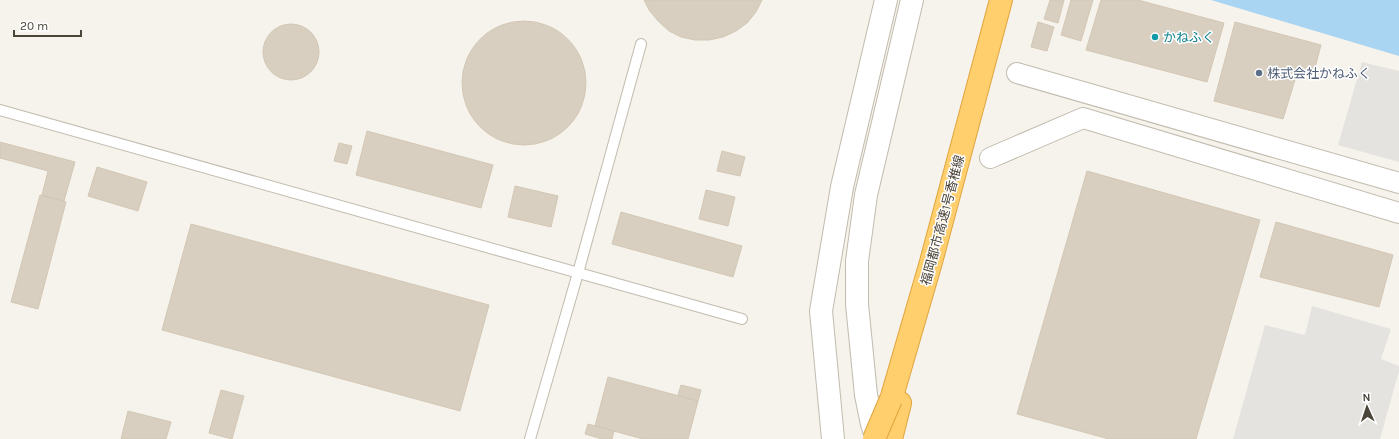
<svg xmlns="http://www.w3.org/2000/svg" width="1399" height="439" viewBox="0 0 1399 439" font-family="Karla,'Noto Sans JP',sans-serif">
<style>
.parking{fill:#e5e3e0}
.water{fill:#a9d4f2}
.building{fill:#d8cfc1;stroke:#d3c7b4}
.lines{fill:none;stroke-linecap:round;stroke-linejoin:round}
.service-casing{stroke:#c2bbae;stroke-width:12}
.minor-casing{stroke:#c2bbae;stroke-width:22}
.tertiary-casing{stroke:#c2bbae;stroke-width:24}
.motorway-casing{stroke:#e0a43c;stroke-width:24}
.service{stroke:#fff;stroke-width:10}
.minor{stroke:#fff;stroke-width:20}
.tertiary{stroke:#fff;stroke-width:22}
.motorway{stroke:#ffcf6e;stroke-width:22}
.motorway-bridge-casing{stroke:#e0a43c;stroke-width:24;stroke-linecap:butt}
.motorway-bridge{stroke:#ffcf6e;stroke-width:22}
.culture-dot{fill:#0f9aa8;stroke:#fff;stroke-width:1.5}
.service-dot{fill:#5c6f8a;stroke:#fff;stroke-width:1.5}
.labels{text-anchor:middle;stroke-width:3;stroke-linejoin:round;paint-order:stroke}
.culture-label{font-size:13px;fill:#0d838f;stroke:#fff;text-anchor:start}
.service-label{font-size:13px;fill:#4e5e75;stroke:#fff;text-anchor:start}
.street-label{font-size:13px;fill:#4b4439;stroke:#fff}
</style>
<rect width="100%" height="100%" fill="#f6f3ec"/>
<g class="parking">
<polygon points="1362,62 1399,71 1399,162 1338,145"/>
<polygon points="1312,306 1391,329 1381,359 1399,366 1399,371 1380,439 1233,439 1265,325 1305,335"/>
</g>
<polygon class="water" points="1211,0 1399,0 1399,56"/>
<g class="building">
<polygon points="644,0 762,0 756,12 747,23 736,31 723,37 709,40 695,40 681,37 669,31 658,21 649,10"/>
<polygon points="1050,0 1064,0 1058,23 1044,19"/>
<polygon points="1071,0 1093,0 1081,41 1061,35"/>
<polygon points="1101,0 1138,0 1224,23 1207,82 1086,50"/>
<circle cx="524" cy="83" r="62"/>
<polygon points="1038,22 1054,27 1047,51 1031,47"/>
<polygon points="1235,22 1321,45 1313,75 1298,70 1283,119 1214,101"/>
<circle cx="291" cy="52" r="28"/>
<polygon points="367,131 493,165 481,208 356,175"/>
<polygon points="0,142 75,162 64,201 42,195 48,171 0,158"/>
<polygon points="339,143 352,146 347,164 334,161"/>
<polygon points="722,151 745,157 740,176 717,171"/>
<polygon points="97,167 147,182 138,211 88,196"/>
<polygon points="1087,171 1260,220 1196,439 1109,439 1017,414"/>
<polygon points="515,186 558,196 551,227 508,217"/>
<polygon points="706,190 735,197 728,226 699,219"/>
<polygon points="40,195 66,202 38,309 11,302"/>
<polygon points="621,212 742,246 733,277 612,244"/>
<polygon points="1276,222 1393,255 1379,307 1260,277"/>
<polygon points="191,224 489,305 460,411 162,330"/>
<polygon points="608,377 698,401 688,439 643,439 595,426"/>
<polygon points="681,385 701,390 698,401 678,395"/>
<polygon points="221,390 244,396 232,439 209,433"/>
<polygon points="128,411 171,422 166,439 121,439"/>
<polygon points="588,424 614,431 612,439 602,439 585,434"/>
</g>
<g class="lines">
<defs>
<g id="service">
<polyline points="0,110 742,319"/>
<polyline points="530,439 578,273 641,44"/>
</g>
<g id="minor">
<polyline points="1017,73 1399,183"/>
<polyline points="990,158 1083,118 1399,213"/>
</g>
<g id="tertiary">
<polyline points="833,439 821,311 842,187 886,0"/>
<polyline points="877,439 872,424 866,395 857,304 857,261 866,195 912,0"/>
</g>
<g id="motorway">
<polyline points="886,417 931,262 1001,0"/>
<polyline points="891,439 900,403"/>
</g>
</defs>
<use href="#service" class="service-casing"/>
<use href="#minor" class="minor-casing"/>
<use href="#tertiary" class="tertiary-casing"/>
<use href="#motorway" class="motorway-casing"/>
<use href="#service" class="service"/>
<use href="#minor" class="minor"/>
<use href="#tertiary" class="tertiary"/>
<use href="#motorway" class="motorway"/>
<defs>
<polyline id="motorway-bridge" points="874,439 891,399"/>
</defs>
<use href="#motorway-bridge" class="motorway-bridge-casing"/>
<use href="#motorway-bridge" class="motorway-bridge"/>
</g>
<circle class="culture-dot" cx="1155" cy="37" r="4"/>
<circle class="service-dot" cx="1259" cy="73" r="4"/>
<g class="labels">
<g class="culture-label">
<text x="1163" y="42">かねふく</text>
</g>
<g class="service-label">
<text x="1267" y="78">株式会社かねふく</text>
</g>
<g class="street-label">
<text transform="translate(942 220) rotate(-75)" y="5">福岡都市高速1号香椎線</text>
</g>
</g>
<g transform="translate(1367 407) rotate(357)" stroke="#ffffff" stroke-width="3" paint-order="stroke">
<path d="M0-3L7 15L0 10L-7 15Z" fill="#4b4439"/>
<text y="-6" font-size="11" font-weight="bold" text-anchor="middle" fill="#4b4439">N</text>
</g>
<path d="M14 30v6h67v-6" fill="none" stroke="#4b4439" stroke-width="2"/>
<text x="20" y="30" font-size="12" fill="#4b4439" stroke="#ffffff" stroke-width="3" paint-order="stroke">20 m</text>
</svg>
